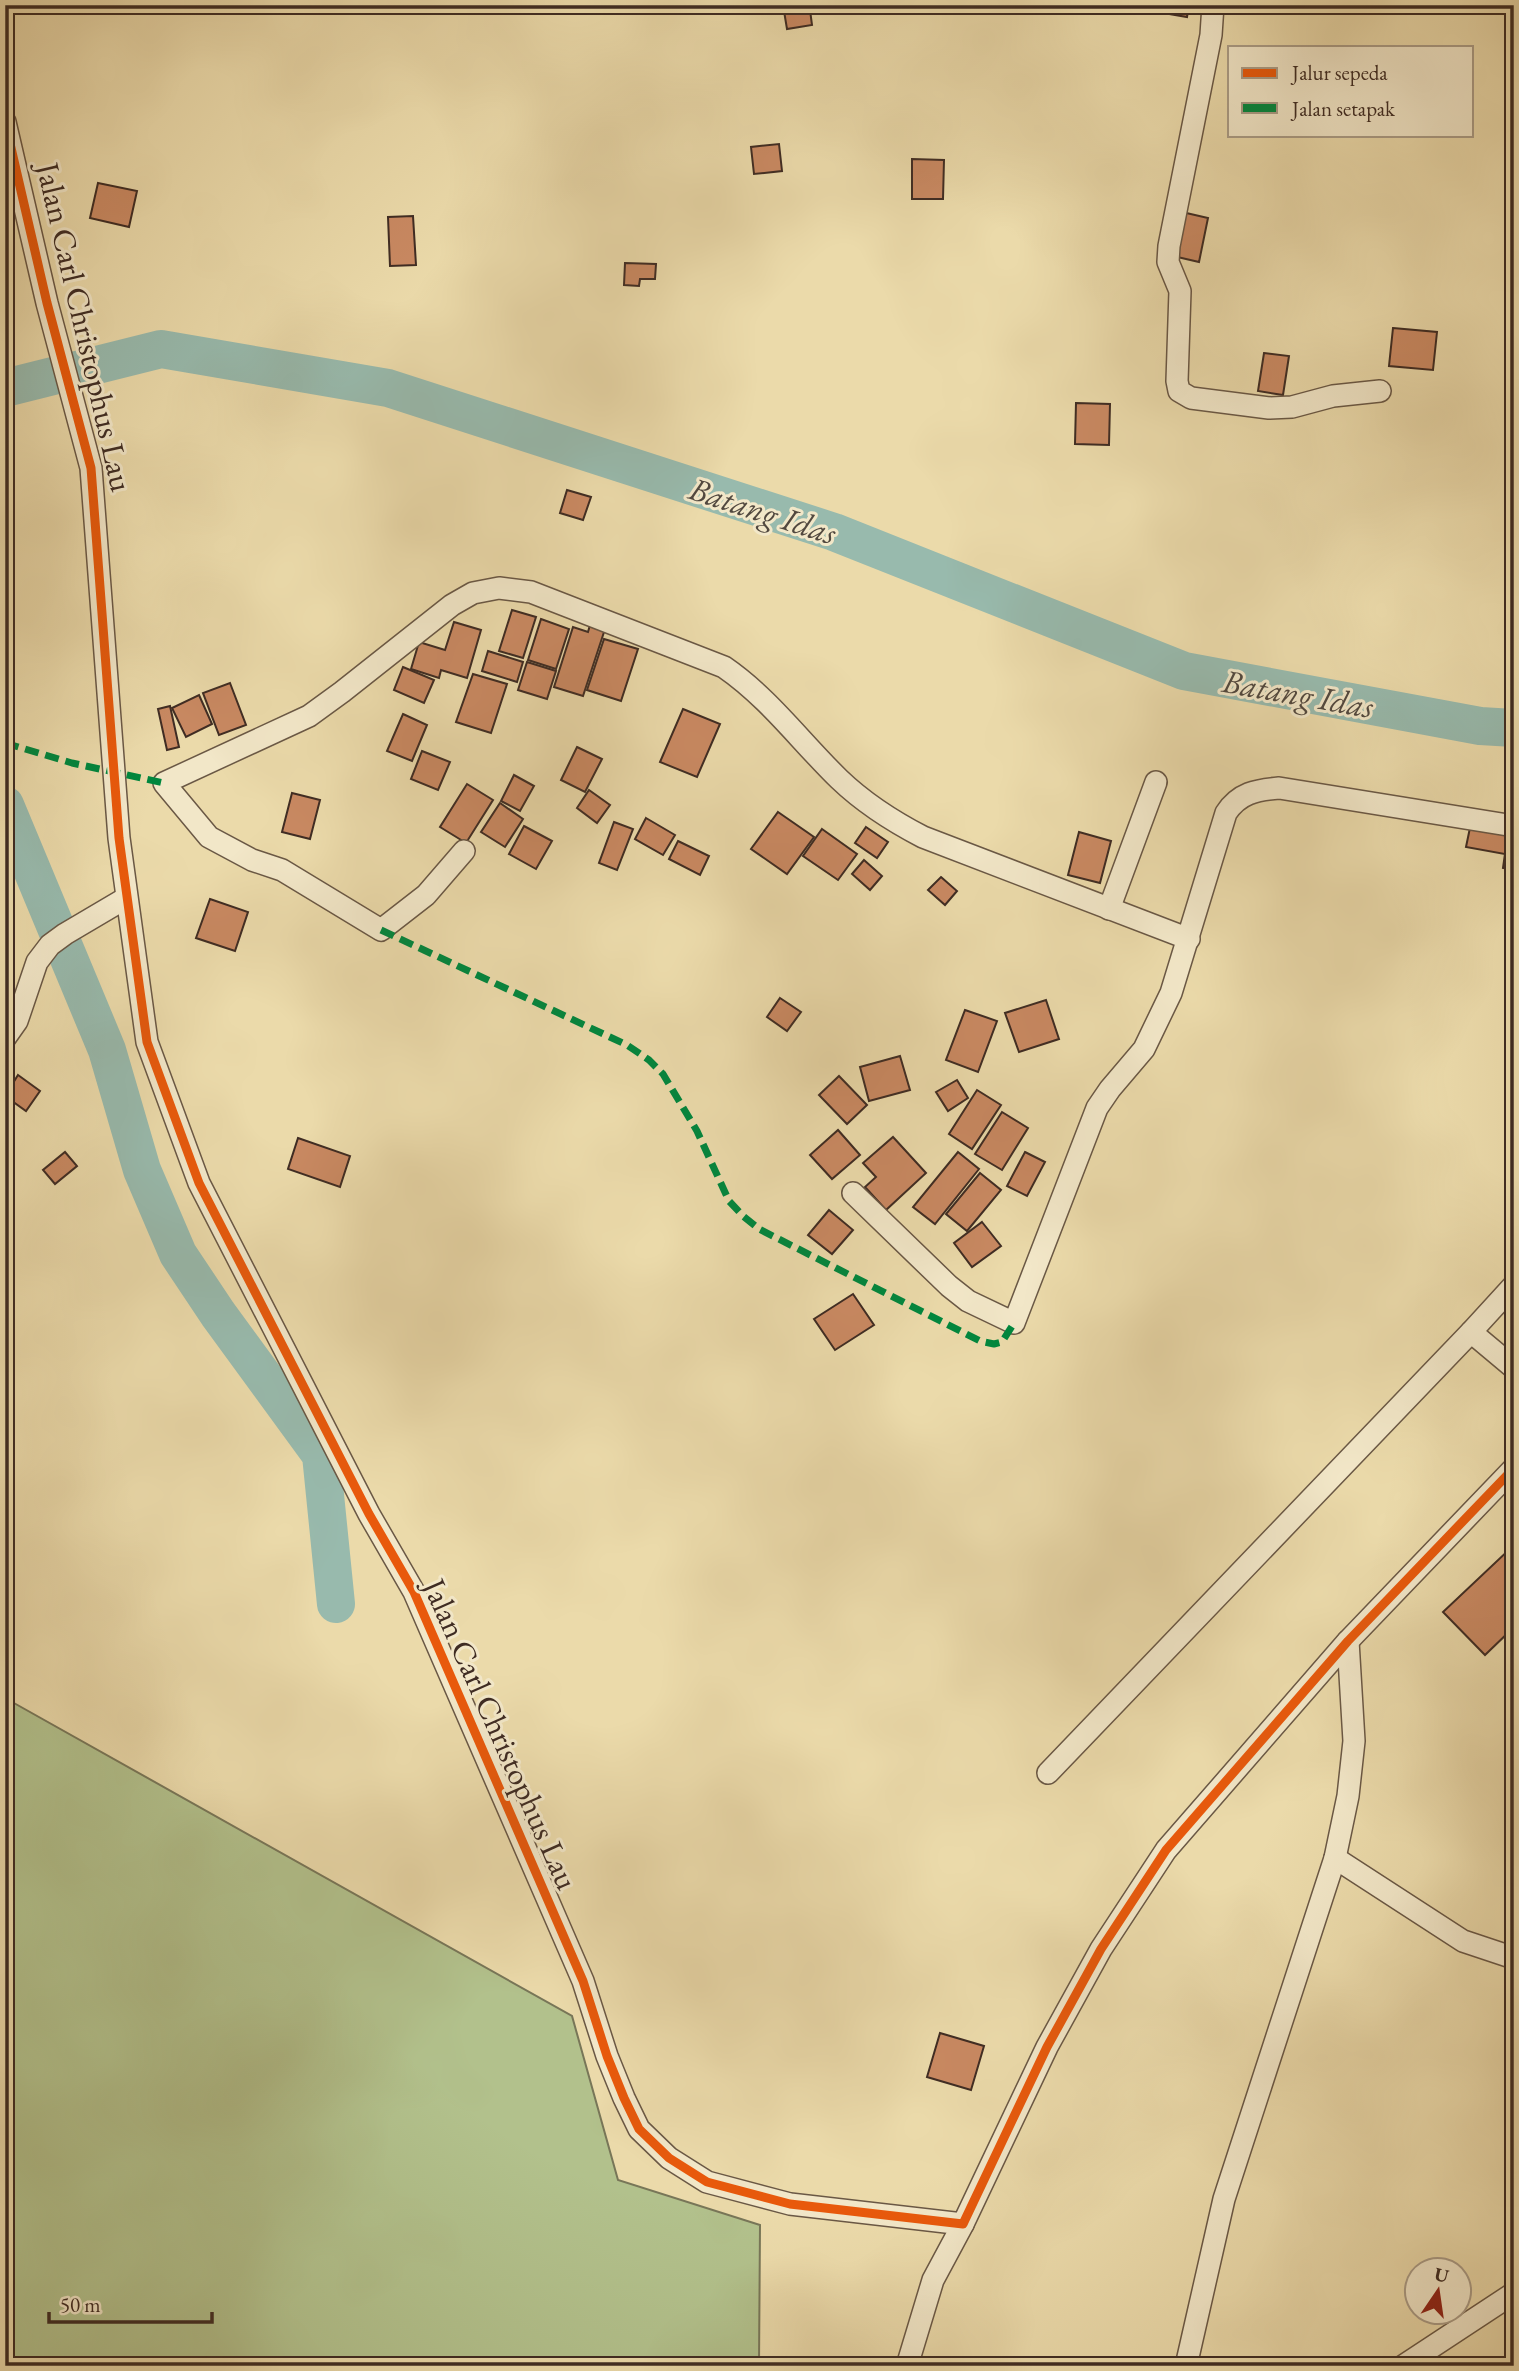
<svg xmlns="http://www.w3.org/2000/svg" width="1519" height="2371" viewBox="0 0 1519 2371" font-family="'EB Garamond',serif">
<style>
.green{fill:#b2c18c;stroke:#787658;stroke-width:2}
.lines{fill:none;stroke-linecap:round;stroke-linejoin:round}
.river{stroke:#98baad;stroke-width:38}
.building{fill:#c98962;stroke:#3f2c23;stroke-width:2}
.minor-casing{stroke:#6a5845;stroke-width:24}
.minor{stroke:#f2e7c8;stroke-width:21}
.quiet{stroke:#00873e;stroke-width:7;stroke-dasharray:14 7;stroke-linecap:butt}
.cycleway-casing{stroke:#f2e7c8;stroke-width:13}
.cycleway{stroke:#e8590c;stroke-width:9}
.labels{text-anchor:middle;stroke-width:6;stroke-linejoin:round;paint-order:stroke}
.street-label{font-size:32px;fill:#3f2c23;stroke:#f2e7c8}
.water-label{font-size:33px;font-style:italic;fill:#51483f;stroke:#f2e7c8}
</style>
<rect width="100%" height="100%" fill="#ebdaaa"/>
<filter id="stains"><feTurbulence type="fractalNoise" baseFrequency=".00286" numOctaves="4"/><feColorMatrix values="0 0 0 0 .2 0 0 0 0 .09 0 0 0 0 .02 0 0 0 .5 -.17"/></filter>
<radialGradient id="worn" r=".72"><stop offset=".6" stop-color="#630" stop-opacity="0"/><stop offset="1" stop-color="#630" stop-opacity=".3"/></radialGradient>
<polygon class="green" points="5,1698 572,2016 618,2180 760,2225 759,2366 5,2366"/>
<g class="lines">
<g class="river">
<polyline points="5,388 161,349 388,388 834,532 1184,671 1480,726 1514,728"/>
<polyline points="5,805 107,1050 142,1170 178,1254 218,1314 321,1455 336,1604"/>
</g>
</g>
<g class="building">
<polygon points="783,5 823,5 823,8 810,10 812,25 787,29"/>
<polygon points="1164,5 1189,5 1187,17 1163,13"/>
<polygon points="779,144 782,171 754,174 751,147"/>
<polygon points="912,159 944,160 943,199 912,199"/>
<polygon points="98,183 137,191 129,227 90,218"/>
<polygon points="1182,212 1208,218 1199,262 1173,256"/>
<polygon points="413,216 416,265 390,266 388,217"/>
<polygon points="625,263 656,264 655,279 640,279 639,286 624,285"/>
<polygon points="1393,328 1437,332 1433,370 1389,366"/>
<polygon points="1264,353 1289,356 1283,395 1258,391"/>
<polygon points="1076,403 1110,404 1109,445 1075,444"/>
<polygon points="567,490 591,497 583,520 560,513"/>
<polygon points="512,610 536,617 523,658 499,651"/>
<polygon points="541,619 569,629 556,669 528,660"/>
<polygon points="454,622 481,630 467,678 441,670 439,678 411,669 419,642 445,650"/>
<polygon points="590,625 605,629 583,696 554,687 573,627 588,632"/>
<polygon points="604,639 638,649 621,701 587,690"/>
<polygon points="488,651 523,662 517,682 482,671"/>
<polygon points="527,662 556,671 547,699 518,690"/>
<polygon points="403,667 434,680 424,703 394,690"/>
<polygon points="473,674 507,684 491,733 456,722"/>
<polygon points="230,683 246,725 219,735 203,693"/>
<polygon points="199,695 212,724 186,737 172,708"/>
<polygon points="170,706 179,747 167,750 158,709"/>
<polygon points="683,709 720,724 697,777 660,762"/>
<polygon points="403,714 427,725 412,761 387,751"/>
<polygon points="577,747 602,759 585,792 561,780"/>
<polygon points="422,751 450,762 438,790 411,779"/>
<polygon points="514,775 534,786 520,811 501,801"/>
<polygon points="467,784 493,800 466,843 440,827"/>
<polygon points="589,790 610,805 597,823 577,808"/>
<polygon points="292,793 320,800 310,839 282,832"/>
<polygon points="500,803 523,819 505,847 481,832"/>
<polygon points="778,812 814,837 787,874 751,849"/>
<polygon points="646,818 675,835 663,855 635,839"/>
<polygon points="614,822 633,829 617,870 599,863"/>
<polygon points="1471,823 1514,831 1514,870 1503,868 1505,854 1466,847"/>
<polygon points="524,826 552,841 536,869 509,854"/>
<polygon points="866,827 888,842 877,858 855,843"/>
<polygon points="822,829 857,854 838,880 803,856"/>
<polygon points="1079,832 1111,841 1100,883 1068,875"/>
<polygon points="678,841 709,856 700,875 669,859"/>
<polygon points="864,860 882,876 870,890 852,874"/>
<polygon points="941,877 957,891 945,905 928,890"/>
<polygon points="210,899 248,912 235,951 196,938"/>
<polygon points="780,998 801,1012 787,1031 767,1017"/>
<polygon points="1046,1000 1059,1039 1019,1052 1005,1013"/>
<polygon points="965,1010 997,1021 978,1072 946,1060"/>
<polygon points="900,1056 910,1090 869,1101 860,1067"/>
<polygon points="18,1075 40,1091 26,1111 5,1096"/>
<polygon points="839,1076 867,1105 847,1124 819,1095"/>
<polygon points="957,1080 968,1098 948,1111 936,1092"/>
<polygon points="977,1090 1001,1105 972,1149 949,1134"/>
<polygon points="1002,1112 1028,1128 1002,1170 975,1154"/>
<polygon points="838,1130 860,1155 832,1179 810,1155"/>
<polygon points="893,1137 926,1173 886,1210 865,1187 876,1177 863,1163"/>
<polygon points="298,1138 350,1156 340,1187 288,1169"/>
<polygon points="65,1152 77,1166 55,1184 43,1170"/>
<polygon points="958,1152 979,1169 935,1224 913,1207"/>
<polygon points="1025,1152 1045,1162 1027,1196 1007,1186"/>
<polygon points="980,1173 1001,1190 967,1231 946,1214"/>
<polygon points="829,1210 853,1230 832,1254 808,1235"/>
<polygon points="982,1222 1001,1246 972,1267 954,1243"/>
<polygon points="853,1294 874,1325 835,1350 814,1319"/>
<polygon points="1514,1545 1514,1631 1512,1629 1485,1655 1443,1612"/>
<polygon points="940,2033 984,2046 971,2090 927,2077"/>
</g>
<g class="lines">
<defs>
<g id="minor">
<polyline points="1213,5 1211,35 1169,246 1168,262 1180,291 1177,381 1179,391 1191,398 1269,408 1292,407 1333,396 1380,391"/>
<polyline points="5,122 47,303 91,468 119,838 147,1042 199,1183 369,1514 414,1592 583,1981 607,2056 624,2098 639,2129 669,2158 707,2182 790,2204 963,2224"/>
<path d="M464,851l-38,44 -45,35 -99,-60 -30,-10 -43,-23 -45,-54 145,-67 33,-24 110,-87 21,-12 26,-5 32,4 193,75c45,31 76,74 115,112 25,24 53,42 84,58l266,102"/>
<polyline points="1109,909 1156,782"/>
<polyline points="5,1038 17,1021 37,962 50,945 65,934 126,898"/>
<path d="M853,1193l96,93 19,15 46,22 83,-215 13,-19 34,-40 27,-56 55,-180c13,-20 30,-23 53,-25l235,38"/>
<polyline points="1514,1285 1471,1332 1514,1368"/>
<polyline points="1048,1773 1471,1332"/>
<polyline points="1335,1858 1463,1941 1514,1958"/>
<polyline points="907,2366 933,2280 963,2224 1047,2047 1101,1949 1166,1850 1348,1641 1514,1468"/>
<polyline points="1186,2366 1224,2199 1335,1858 1348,1796 1354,1741 1348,1641"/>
<polyline points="1403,2366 1514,2293"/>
</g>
</defs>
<use href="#minor" class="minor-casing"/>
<use href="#minor" class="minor"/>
<g class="quiet">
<polyline points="5,743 72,763 164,783"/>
<polyline points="381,930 627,1045 649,1060 663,1074 697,1131 729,1201 743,1216 759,1229 980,1341 994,1344 1002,1342 1014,1323"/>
</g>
<defs>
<polyline id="cycleway" points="5,122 47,303 91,468 119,838 147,1042 199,1183 369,1514 414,1592 583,1981 607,2056 624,2098 639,2129 669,2158 707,2182 790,2204 963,2224 1047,2047 1101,1949 1166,1850 1348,1641 1514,1468"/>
</defs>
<use href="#cycleway" class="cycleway-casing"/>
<use href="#cycleway" class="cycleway"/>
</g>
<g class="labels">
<g class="street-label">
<text transform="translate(85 327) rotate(77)" y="11">Jalan Carl Christophus Lau</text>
<text transform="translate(501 1734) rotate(66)" y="11">Jalan Carl Christophus Lau</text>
</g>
<g class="water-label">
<text transform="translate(763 510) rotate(18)" y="12">Batang Idas</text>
<text transform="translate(1298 693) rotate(10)" y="12">Batang Idas</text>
</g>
</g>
<rect width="1519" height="2371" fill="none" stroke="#ebdaaa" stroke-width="28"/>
<rect x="7" y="7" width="1505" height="2357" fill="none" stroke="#3f2c23" stroke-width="3.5"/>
<rect x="14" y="14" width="1491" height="2343" fill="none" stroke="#3f2c23" stroke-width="2"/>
<rect x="1228" y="46" width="245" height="91" fill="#f2e7c8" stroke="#aa9c86" stroke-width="2"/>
<rect x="1242" y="68" width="35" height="10" fill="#e8590c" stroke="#aa9c86" stroke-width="2"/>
<text x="1292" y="80" font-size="21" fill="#3f2c23">Jalur sepeda</text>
<rect x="1242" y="103" width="35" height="10" fill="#00873e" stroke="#aa9c86" stroke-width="2"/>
<text x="1292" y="116" font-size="21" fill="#3f2c23">Jalan setapak</text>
<g transform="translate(1438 2291) rotate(13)"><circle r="33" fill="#f2e7c8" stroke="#aa9c86" stroke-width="2"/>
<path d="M0-5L12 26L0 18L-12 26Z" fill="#8f2418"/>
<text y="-10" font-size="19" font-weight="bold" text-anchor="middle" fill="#3f2c23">U</text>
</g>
<path d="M49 2312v10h163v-10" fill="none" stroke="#3f2c23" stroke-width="3.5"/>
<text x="60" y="2312" font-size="21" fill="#3f2c23" stroke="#f2e7c8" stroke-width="5" paint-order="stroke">50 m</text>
<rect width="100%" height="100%" filter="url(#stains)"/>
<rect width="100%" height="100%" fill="url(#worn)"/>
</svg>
